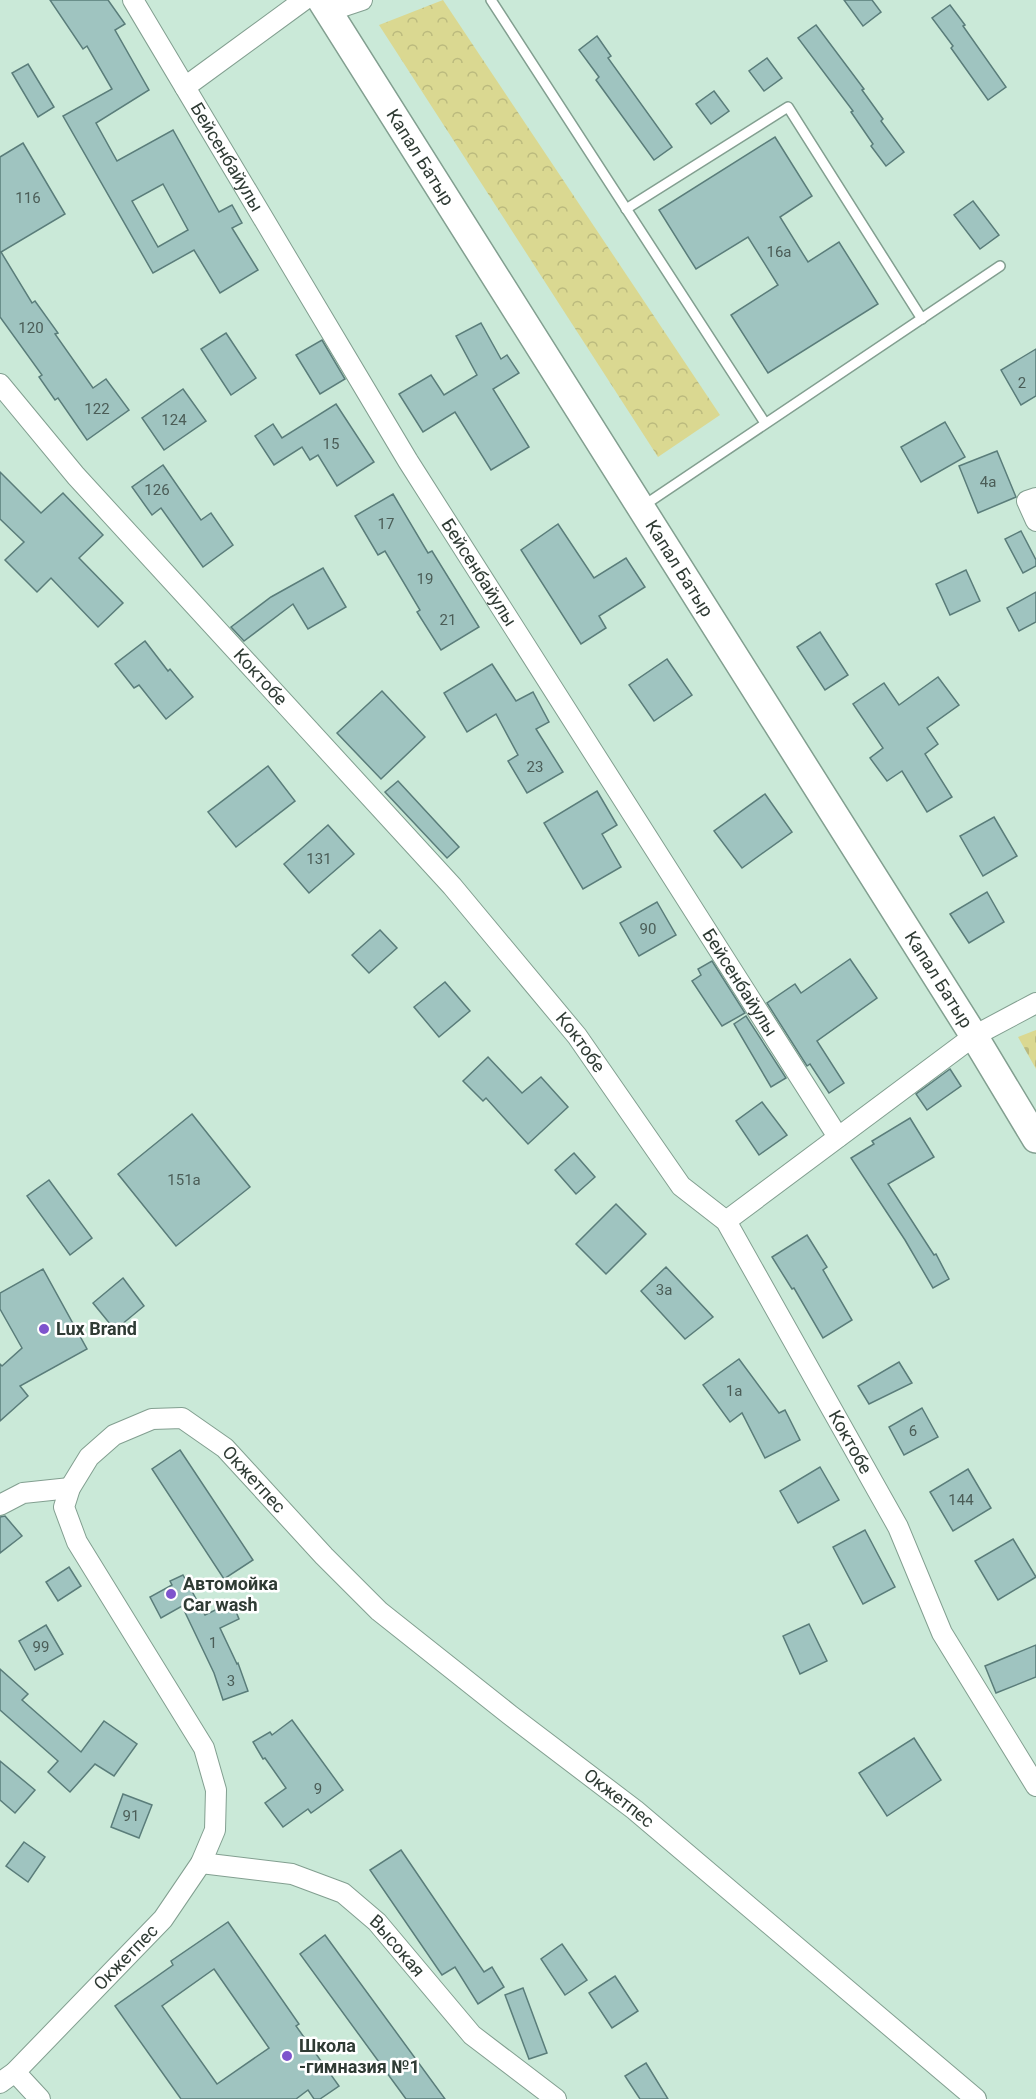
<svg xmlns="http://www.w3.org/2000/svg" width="1036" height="2099" viewBox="0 0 1036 2099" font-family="Roboto,sans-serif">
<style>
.cemetery{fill:url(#cemetery-stones)}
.park{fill:url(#park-crowns)}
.building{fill:#9fc4c0;stroke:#5a7d7a;stroke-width:1.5;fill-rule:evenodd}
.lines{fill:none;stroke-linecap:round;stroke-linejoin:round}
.service-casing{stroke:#829f90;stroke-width:12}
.minor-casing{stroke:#829f90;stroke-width:22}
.secondary-casing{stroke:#829f90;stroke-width:30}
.service{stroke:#fff;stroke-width:9}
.minor{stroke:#fff;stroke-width:20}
.secondary{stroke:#fff;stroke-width:27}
.poi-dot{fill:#7e54cd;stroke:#fff;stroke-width:2}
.labels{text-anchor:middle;stroke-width:5;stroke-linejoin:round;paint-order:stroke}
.number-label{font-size:15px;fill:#4b5d57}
.street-label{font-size:18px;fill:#2f3b34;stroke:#fff}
.poi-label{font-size:18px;font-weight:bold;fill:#2f3b34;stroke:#fff;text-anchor:start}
</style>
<defs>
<pattern id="cemetery-stones" width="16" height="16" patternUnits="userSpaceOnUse" patternTransform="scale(1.5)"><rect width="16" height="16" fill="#dad891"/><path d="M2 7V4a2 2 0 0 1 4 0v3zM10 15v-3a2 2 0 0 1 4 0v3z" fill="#bbba7e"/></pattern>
<pattern id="park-crowns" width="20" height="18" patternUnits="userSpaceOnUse" patternTransform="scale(1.5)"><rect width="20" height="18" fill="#dad891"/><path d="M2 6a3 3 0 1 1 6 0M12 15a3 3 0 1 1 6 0" fill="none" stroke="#bbba7e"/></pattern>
</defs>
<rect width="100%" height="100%" fill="#cae9d8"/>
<polygon class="cemetery" points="1036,1030 1036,1069 1018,1037"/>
<polygon class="park" points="443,0 720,415 658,457 379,25"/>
<g class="building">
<path d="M50,0h58l17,24 -10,6 34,60 -53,33 21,38 56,-31 46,82 13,-7 10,18 -10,5 26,42 -38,23 -26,-43 -41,23 -90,-157 49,-27 -25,-43 -4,3zM163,184l25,46 -30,17 -26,-46z"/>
<polygon points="844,0 872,0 881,12 863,26"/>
<polygon points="950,5 965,25 963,26 1006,87 988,100 951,48 953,46 932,18"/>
<polygon points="816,25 864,89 862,90 883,119 881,121 904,152 886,166 871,146 873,144 851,112 853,111 798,38"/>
<polygon points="597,36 611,56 608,58 672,147 654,160 596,80 599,77 579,50"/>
<polygon points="767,58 782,78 764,91 749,71"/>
<polygon points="28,64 54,107 38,117 12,73"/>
<polygon points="714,91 729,111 711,124 696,104"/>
<polygon points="775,137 812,196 780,217 808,262 839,242 878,304 768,373 731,315 778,285 748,237 696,269 659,210"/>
<polygon points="23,143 65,214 1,252 32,303 35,301 58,333 55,334 93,388 106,379 129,410 87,440 58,398 55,400 39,377 42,375 0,317 0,157"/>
<polygon points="973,201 999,235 980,249 954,215"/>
<polygon points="481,323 501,359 507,355 519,373 493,389 529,447 491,470 455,412 423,432 399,394 431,375 444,395 477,375 456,336"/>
<polygon points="226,333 256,378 231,395 201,349"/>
<polygon points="322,340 345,379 320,394 296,355"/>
<polygon points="1036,349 1036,396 1021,405 1001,370"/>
<polygon points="183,389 206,421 164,450 142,418"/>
<polygon points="336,404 374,462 337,486 318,455 310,460 302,447 274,465 255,436 273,424 282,438"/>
<polygon points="945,422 965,457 921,482 901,447"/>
<polygon points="997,451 1016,497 978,513 959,466"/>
<polygon points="163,465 201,520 211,513 233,545 203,567 161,508 152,515 132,487"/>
<polygon points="0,472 41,513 63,493 103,535 79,558 123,603 98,627 51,578 37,592 5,560 24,542 0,519"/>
<polygon points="393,494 428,553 432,551 479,627 441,650 417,612 420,610 385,551 378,555 355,516"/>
<polygon points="558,524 594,578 626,558 645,587 599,616 606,628 581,644 521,550"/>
<polygon points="1021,531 1036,560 1036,566 1023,573 1005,539"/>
<polygon points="323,568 346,607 308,629 293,604 244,641 231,627 271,597"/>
<polygon points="966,570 980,601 950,615 936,584"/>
<polygon points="1036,592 1036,622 1019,631 1007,608"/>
<polygon points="820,632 848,675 825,690 797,647"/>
<polygon points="145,641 168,671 170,669 193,697 166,719 139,685 134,688 115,664"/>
<polygon points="667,659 692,695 654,721 629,685"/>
<polygon points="492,664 516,701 533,692 549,722 536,729 563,772 527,793 508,761 518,755 496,714 467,732 444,693"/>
<polygon points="938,677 959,705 927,728 938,744 925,754 952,797 927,812 902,771 887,781 870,758 883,748 853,704 884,683 899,705"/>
<polygon points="382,691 425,737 381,779 337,733"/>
<polygon points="268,766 295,801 236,847 208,812"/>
<polygon points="398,781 459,847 447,858 385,792"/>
<polygon points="597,791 617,825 602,834 621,867 583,889 544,823"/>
<polygon points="765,794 792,832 742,868 714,831"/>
<polygon points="994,817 1017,856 983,876 960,836"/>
<polygon points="328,825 354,854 309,893 284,864"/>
<polygon points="987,892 1004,922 969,943 950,914"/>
<polygon points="657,902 676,935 639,956 620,923"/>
<polygon points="380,930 397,948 369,973 352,955"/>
<polygon points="850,959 877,998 817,1041 844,1083 829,1093 810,1064 807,1066 767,1003 795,984 801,993"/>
<polygon points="712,961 745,1013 722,1026 692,981 701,975 698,969"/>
<polygon points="445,982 470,1011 439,1037 414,1007"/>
<polygon points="746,1016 786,1078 771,1087 734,1024"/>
<polygon points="488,1057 522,1093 541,1077 568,1107 528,1144 486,1098 483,1101 463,1081"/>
<polygon points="950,1069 961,1086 927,1110 916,1094"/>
<polygon points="762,1102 787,1135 759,1155 736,1121"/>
<polygon points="192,1114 250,1187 176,1246 118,1174"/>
<polygon points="910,1118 934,1157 888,1184 934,1255 936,1254 949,1279 933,1288 905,1240 851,1158 874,1144 872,1141"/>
<polygon points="574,1153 595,1177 576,1194 555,1170"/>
<polygon points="49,1180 92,1238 70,1255 27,1196"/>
<polygon points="616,1204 646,1234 606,1274 576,1244"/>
<polygon points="807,1235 827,1267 823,1270 852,1320 823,1338 794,1288 792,1289 772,1257"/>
<polygon points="666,1267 713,1317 685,1339 641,1291"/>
<polygon points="43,1269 87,1349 20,1386 28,1396 0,1421 0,1364 2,1366 22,1348 0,1309 0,1293"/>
<polygon points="123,1278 144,1306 115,1330 93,1303"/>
<polygon points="739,1359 779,1413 785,1410 800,1440 765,1458 742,1413 730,1422 703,1385"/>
<polygon points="899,1362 912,1383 869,1404 858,1386"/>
<polygon points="922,1408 938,1437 904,1455 889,1427"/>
<polygon points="180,1450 253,1560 224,1579 152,1469"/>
<polygon points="820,1467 839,1500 798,1523 780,1491"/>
<polygon points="968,1469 991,1508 953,1531 930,1492"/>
<polygon points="5,1516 22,1536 0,1553 0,1517"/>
<polygon points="865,1530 895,1587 863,1604 833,1547"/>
<polygon points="1013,1539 1036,1577 998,1600 975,1561"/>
<polygon points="69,1567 81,1586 58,1601 46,1582"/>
<polygon points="183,1575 205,1615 232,1602 239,1619 220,1628 237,1664 238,1663 248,1691 223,1700 214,1673 182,1606 161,1618 150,1597 172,1585 170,1581"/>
<polygon points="809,1624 827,1661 800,1674 783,1636"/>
<polygon points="46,1625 63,1654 35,1670 19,1641"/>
<polygon points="1036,1645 1036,1677 996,1693 985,1666"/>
<polygon points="0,1669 28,1694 22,1700 81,1752 104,1721 137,1744 114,1776 95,1764 70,1792 48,1772 58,1761 0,1710"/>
<polygon points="292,1720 343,1790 311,1813 308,1809 283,1827 265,1803 286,1788 265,1758 263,1759 253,1742 270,1732 272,1735"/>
<polygon points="914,1738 941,1780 887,1816 859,1773"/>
<polygon points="0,1761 35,1790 15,1813 0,1800"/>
<polygon points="123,1794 152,1805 139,1838 111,1827"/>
<polygon points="24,1842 45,1857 28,1882 6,1866"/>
<polygon points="401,1850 484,1972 492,1967 504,1987 478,2004 455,1967 442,1975 370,1870"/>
<path d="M228,1922l71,102 -3,2 43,60 -19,13h-6l-6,-9 -12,9h-115l-66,-93 58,-41 -2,-4zM214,1969l55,79 -52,36 -55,-78z"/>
<polygon points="325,1935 445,2099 406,2099 300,1954"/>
<polygon points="562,1944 587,1980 565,1995 541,1959"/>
<polygon points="615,1976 638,2011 612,2028 589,1993"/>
<polygon points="523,1988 547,2053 529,2059 505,1995"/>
<polygon points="646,2063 668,2099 640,2099 625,2076"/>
</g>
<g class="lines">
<defs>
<g id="service">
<polyline points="491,0 765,423"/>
<polyline points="626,209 788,107 922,319"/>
<polyline points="643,506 1000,266"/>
</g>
<g id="minor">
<path id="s1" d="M133,0l275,461 430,676"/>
<polyline points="329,11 362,0"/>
<polyline points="185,87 304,0"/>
<path id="s2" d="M0,384l76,92 376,410 125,150 104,150 45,35 172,306 44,106 94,153"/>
<polyline points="1036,498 1027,501 1036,521"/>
<polyline points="726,1221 974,1036 1036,1003"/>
<polyline points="0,1505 23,1493 70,1488"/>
<path id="s3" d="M201,1863l91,11 51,19 34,29 95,113 84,64"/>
<polyline points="15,2072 40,2099"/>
<path id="s4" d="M0,2083l15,-11 148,-153 38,-56 14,-33 1,-40 -12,-42 -127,-206 -13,-35 6,-19 19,-31 25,-22 38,-16 30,-1 43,30 99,108 55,55 131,104 125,95 341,289"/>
</g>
<g id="secondary">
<path id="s5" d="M321,0l653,1036 62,103"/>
</g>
</defs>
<use href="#service" class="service-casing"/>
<use href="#minor" class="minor-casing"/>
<use href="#secondary" class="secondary-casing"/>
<use href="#service" class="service"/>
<use href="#minor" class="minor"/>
<use href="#secondary" class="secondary"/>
</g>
<g class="poi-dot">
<circle cx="44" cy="1329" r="6"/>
<circle cx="171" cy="1594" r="6"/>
<circle cx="287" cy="2056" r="6"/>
</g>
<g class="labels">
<g class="number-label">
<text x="28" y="203">116</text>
<text x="779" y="257">16а</text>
<text x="31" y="333">120</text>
<text x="1022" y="388">2</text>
<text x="97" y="414">122</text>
<text x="174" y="425">124</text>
<text x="331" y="449">15</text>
<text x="988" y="487">4а</text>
<text x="157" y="495">126</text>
<text x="386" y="529">17</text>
<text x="425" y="584">19</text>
<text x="448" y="625">21</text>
<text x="535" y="772">23</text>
<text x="319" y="864">131</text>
<text x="648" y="934">90</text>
<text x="184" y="1185">151а</text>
<text x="664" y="1295">3а</text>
<text x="734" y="1396">1а</text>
<text x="913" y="1436">6</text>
<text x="961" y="1505">144</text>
<text x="213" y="1648">1</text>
<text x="41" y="1652">99</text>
<text x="231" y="1686">3</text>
<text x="318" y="1794">9</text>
<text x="131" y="1821">91</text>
</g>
<g class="street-label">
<text dy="6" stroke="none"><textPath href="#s1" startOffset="183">Бейсенбайулы</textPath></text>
<text dy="6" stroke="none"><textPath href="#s5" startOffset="186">Капал Батыр</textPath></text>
<text dy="6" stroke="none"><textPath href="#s5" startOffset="672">Капал Батыр</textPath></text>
<text dy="6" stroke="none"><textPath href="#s1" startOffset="669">Бейсенбайулы</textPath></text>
<text dy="6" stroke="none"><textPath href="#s2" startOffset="392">Коктобе</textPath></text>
<text dy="6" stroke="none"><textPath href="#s5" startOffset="1158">Капал Батыр</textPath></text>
<text dy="6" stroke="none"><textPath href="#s1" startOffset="1155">Бейсенбайулы</textPath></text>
<text dy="6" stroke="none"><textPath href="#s2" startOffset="878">Коктобе</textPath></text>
<text dy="6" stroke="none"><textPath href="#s2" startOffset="1364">Коктобе</textPath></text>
<text dy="6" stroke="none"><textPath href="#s4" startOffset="954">Окжетпес</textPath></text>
<text dy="6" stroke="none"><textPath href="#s4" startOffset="1440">Окжетпес</textPath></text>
<text dy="6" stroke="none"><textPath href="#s3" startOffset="222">Высокая</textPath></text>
<text dy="6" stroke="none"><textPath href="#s4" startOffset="178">Окжетпес</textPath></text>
</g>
<g class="poi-label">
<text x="56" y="1335">Lux Brand</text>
<text x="183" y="1590">Автомойка<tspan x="183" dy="21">Car wash</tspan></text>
<text x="299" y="2052">Школа<tspan x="299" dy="21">-гимназия №1</tspan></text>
</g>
</g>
</svg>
